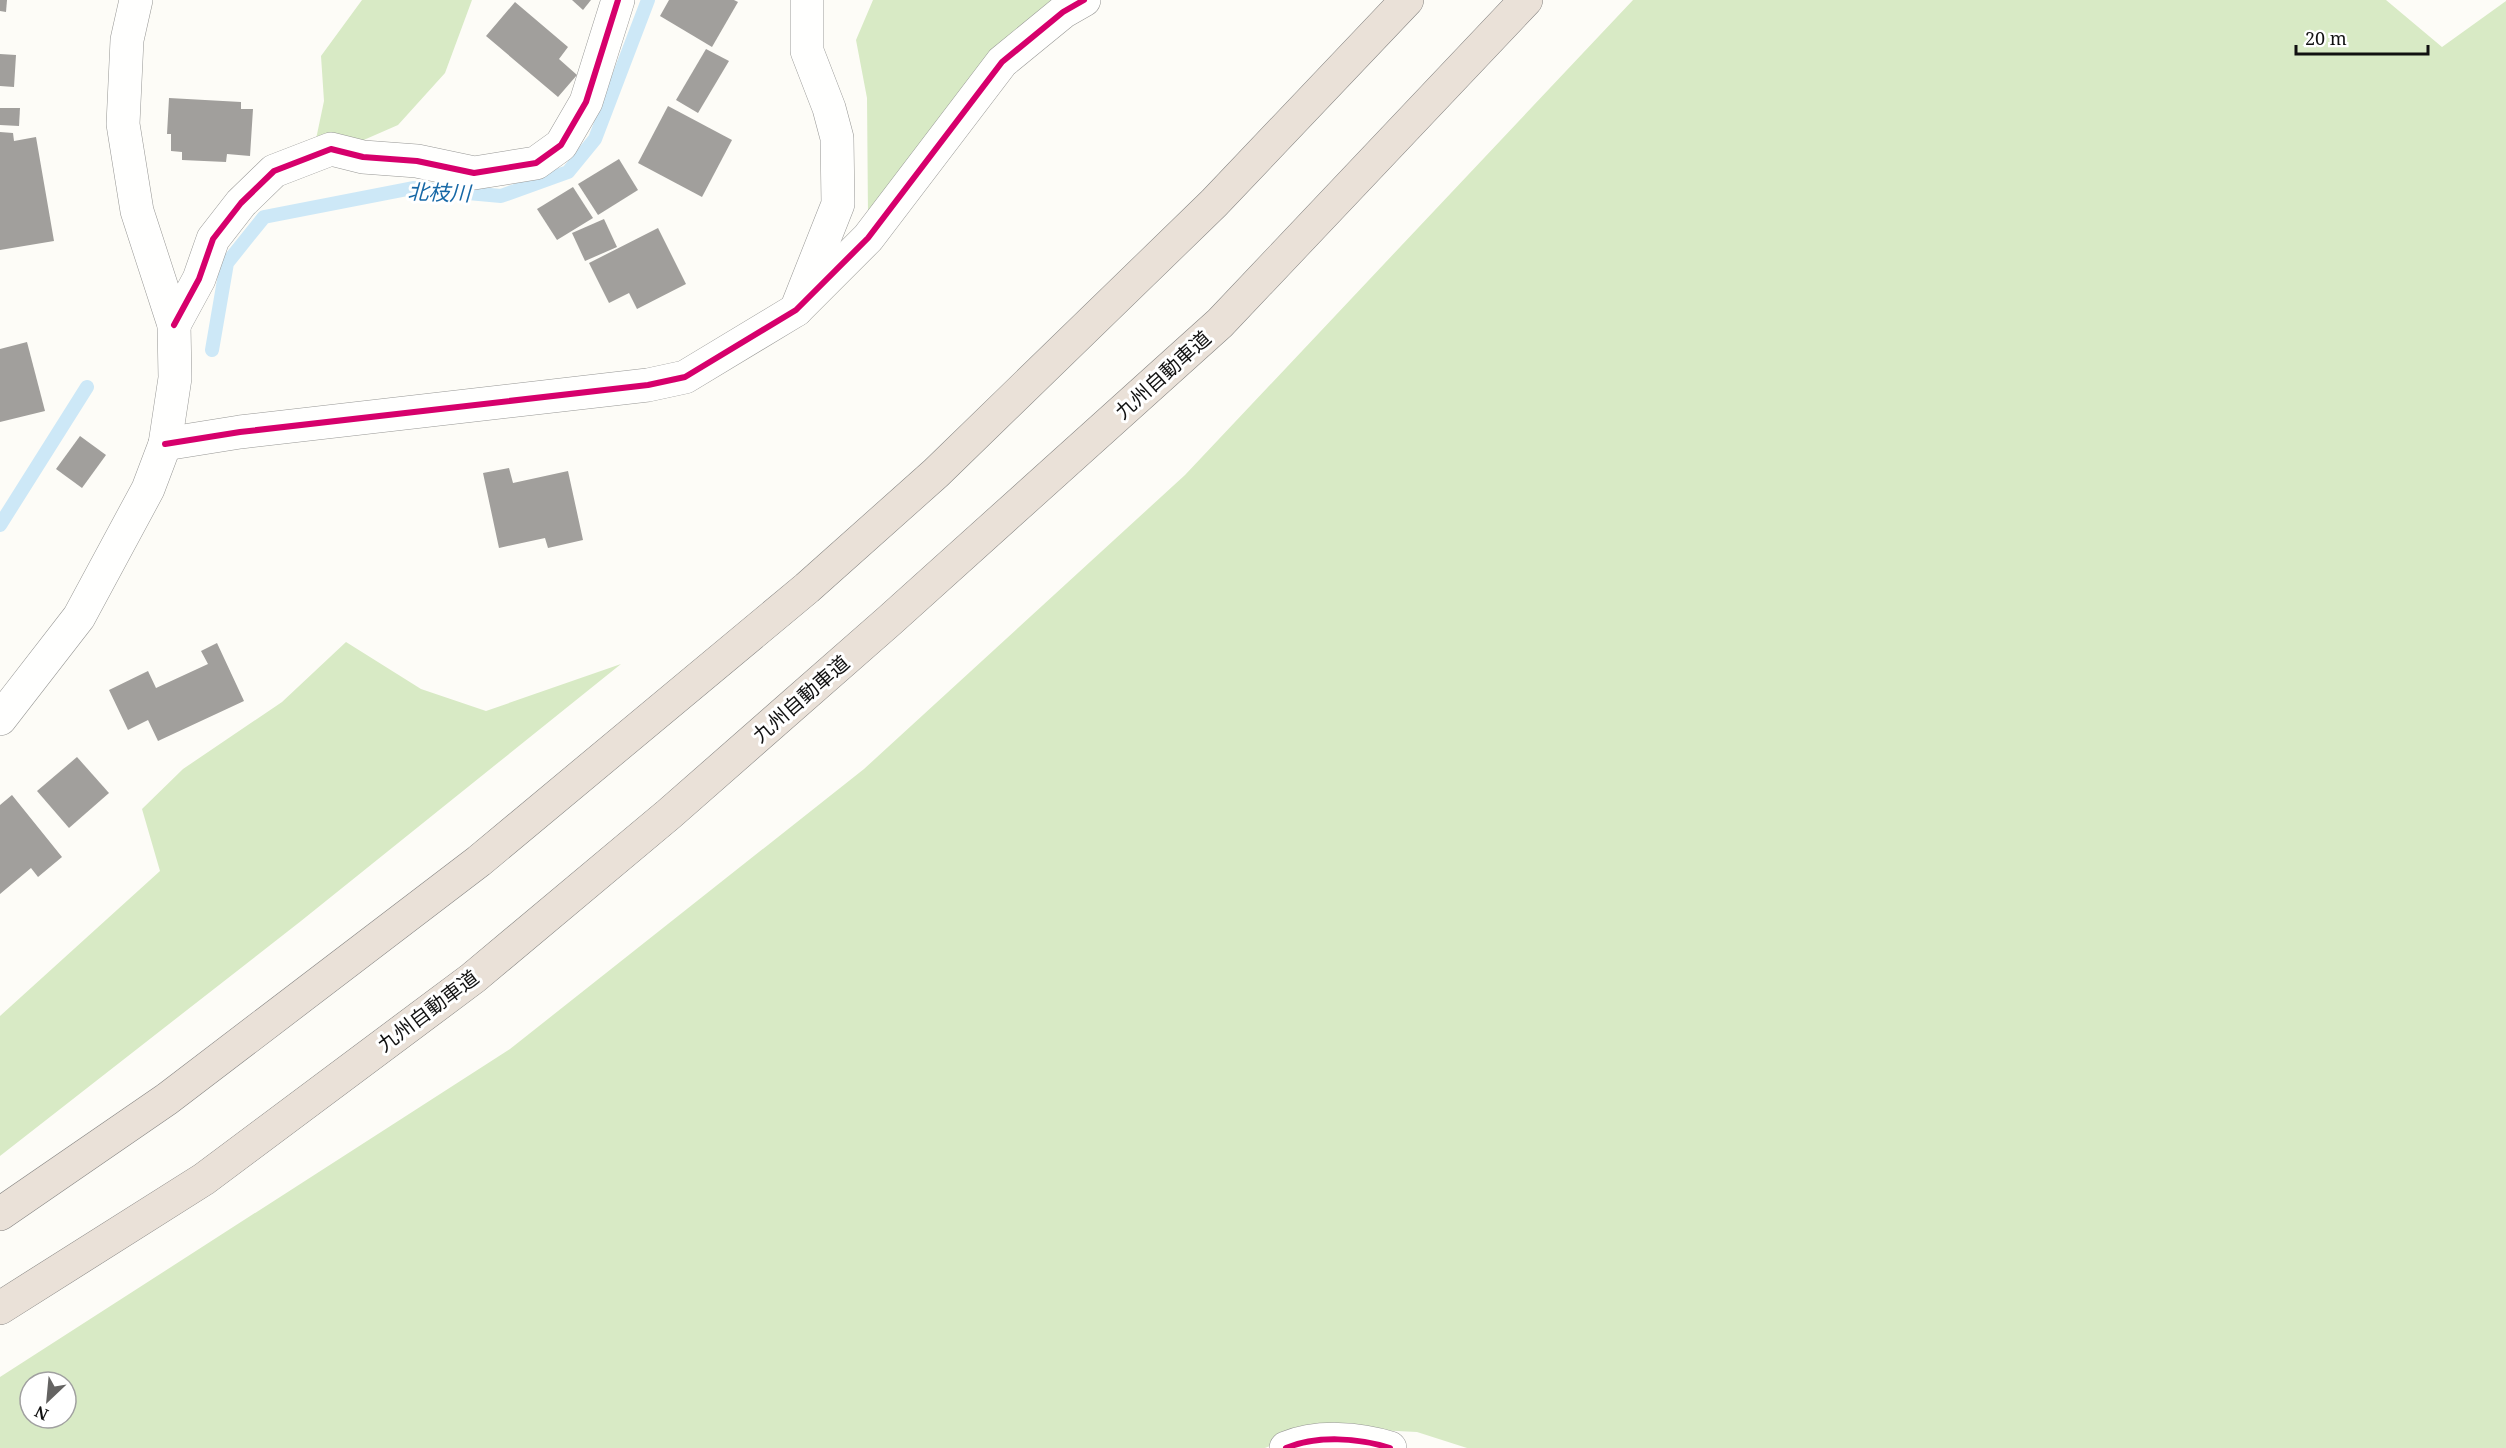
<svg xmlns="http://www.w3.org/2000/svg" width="2506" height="1448" viewBox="0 0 2506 1448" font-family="'Noto Serif','Noto Sans JP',serif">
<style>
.forest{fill:#d8eac5;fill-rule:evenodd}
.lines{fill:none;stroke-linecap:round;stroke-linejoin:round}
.stream{stroke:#cde8f7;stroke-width:14}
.building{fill:#a19f9c}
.minor-casing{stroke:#979795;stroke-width:34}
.tertiary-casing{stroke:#979795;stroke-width:34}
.motorway-casing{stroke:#858482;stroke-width:34}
.minor{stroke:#fffffe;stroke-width:33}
.tertiary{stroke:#fffffe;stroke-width:33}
.motorway{stroke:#eae1d8;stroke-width:33}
.cycleway-casing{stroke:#fff;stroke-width:10}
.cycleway{stroke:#d6006c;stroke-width:6}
.labels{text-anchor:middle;stroke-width:6;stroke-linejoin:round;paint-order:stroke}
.street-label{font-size:20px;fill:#111;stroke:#fff}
.water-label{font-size:21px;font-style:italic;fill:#1768a6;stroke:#fff}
</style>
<rect width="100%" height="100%" fill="#fdfcf7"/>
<g class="forest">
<polygon points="362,0 472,0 445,73 398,125 311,163 324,101 321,56"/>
<polygon points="873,0 1060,0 868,217 867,98 856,40"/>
<path d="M1633,0h753l56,47 64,-46v1447h-1039l-50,-16 -100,-5 -52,21h-1265v-71l510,-328 354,-280 321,-294zM30,1382h36v36h-36z"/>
<polygon points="346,642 421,689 486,711 621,664 301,921 0,1156 0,1016 160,871 142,809 183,769 282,702"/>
</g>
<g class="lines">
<g class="stream">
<polyline points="212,350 227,263 264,217 413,188 501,196 568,172 595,139 648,0"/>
<polyline points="0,525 87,387"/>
</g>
</g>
<g class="building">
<polygon points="0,0 7,0 6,12 0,11"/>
<polygon points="572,0 591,0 583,10"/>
<polygon points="669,0 734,0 738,2 712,47 660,16"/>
<polygon points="515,2 568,47 559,59 577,75 558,97 486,36"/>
<polygon points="706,49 729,61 698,113 676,100"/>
<polygon points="0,54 16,55 14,87 0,86"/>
<polygon points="169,98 241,102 241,109 253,109 250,156 227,154 226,162 182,160 182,152 171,151 171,134 167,134"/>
<polygon points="668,106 732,140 702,197 638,163"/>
<polygon points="0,108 20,108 19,126 0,125"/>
<polygon points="0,132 13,133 14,141 36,137 54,241 0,250"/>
<polygon points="619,159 638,190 598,215 578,184"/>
<polygon points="573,187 593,218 557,240 537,209"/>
<polygon points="604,219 617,247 585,261 572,233"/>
<polygon points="658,228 686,284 637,309 629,293 609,303 589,263"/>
<polygon points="27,342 45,411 0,422 0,349"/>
<polygon points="80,436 106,455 82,488 56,469"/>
<polygon points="509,468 513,483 568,471 583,540 548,548 545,538 499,548 483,473"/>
<polygon points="217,643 244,701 158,741 148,720 128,730 109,690 148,671 156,688 208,664 201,651"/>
<polygon points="77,757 109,793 69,828 37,791"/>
<polygon points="12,795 62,857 38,877 31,868 0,894 0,805"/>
</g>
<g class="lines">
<defs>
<g id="minor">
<polyline points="796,310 838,204 837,138 829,108 807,51 807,0"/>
<polyline points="174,325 199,279 213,239 241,203 274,171 331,149 363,157 417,161 474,173 536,163 561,145 586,102 618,0"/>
<path d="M1286,1448c31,-13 73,-10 104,0"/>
</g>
<g id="tertiary">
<polyline points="165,444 240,432 648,385 685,377 796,310 868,238 1002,62 1063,12 1084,0"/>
<polyline points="0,719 79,617 148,489 165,444 175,378 174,325 137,211 123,124 127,40 136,0"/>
</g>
<g id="motorway">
<polyline points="0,1214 167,1099 479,861 807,588 936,473 1214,203 1407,0"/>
<polyline points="0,1308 204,1179 473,978 669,814 889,621 1220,323 1526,0"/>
</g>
</defs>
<use href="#minor" class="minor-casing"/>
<use href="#tertiary" class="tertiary-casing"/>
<use href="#motorway" class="motorway-casing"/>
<use href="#minor" class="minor"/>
<use href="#tertiary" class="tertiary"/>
<use href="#motorway" class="motorway"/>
<defs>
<g id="cycleway">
<polyline points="174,325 199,279 213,239 241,203 274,171 331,149 363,157 417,161 474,173 536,163 561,145 586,102 618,0"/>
<polyline points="165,444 240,432 648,385 685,377 796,310 868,238 1002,62 1063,12 1084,0"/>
<path d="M1286,1448c31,-13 73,-10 104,0"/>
</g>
</defs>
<use href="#cycleway" class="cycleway-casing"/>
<use href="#cycleway" class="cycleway"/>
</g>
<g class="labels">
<g class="street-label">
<text transform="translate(1163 375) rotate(-42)" y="7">九州自動車道</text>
<text transform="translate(801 699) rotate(-41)" y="7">九州自動車道</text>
<text transform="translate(428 1011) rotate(-37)" y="7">九州自動車道</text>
</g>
<g class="water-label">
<text transform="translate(439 193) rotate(2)" y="7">北枝川</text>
</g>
</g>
<g transform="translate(48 1400) rotate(206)"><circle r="28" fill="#ffffff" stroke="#a0a0a0" stroke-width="1.5"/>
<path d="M0-4.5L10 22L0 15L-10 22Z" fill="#646362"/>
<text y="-9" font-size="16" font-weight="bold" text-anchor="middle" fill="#111111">N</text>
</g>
<path d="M2296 45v9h132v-9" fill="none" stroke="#111111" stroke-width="3"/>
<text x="2305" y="45" font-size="18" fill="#111111" stroke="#ffffff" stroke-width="4.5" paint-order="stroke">20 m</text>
</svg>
